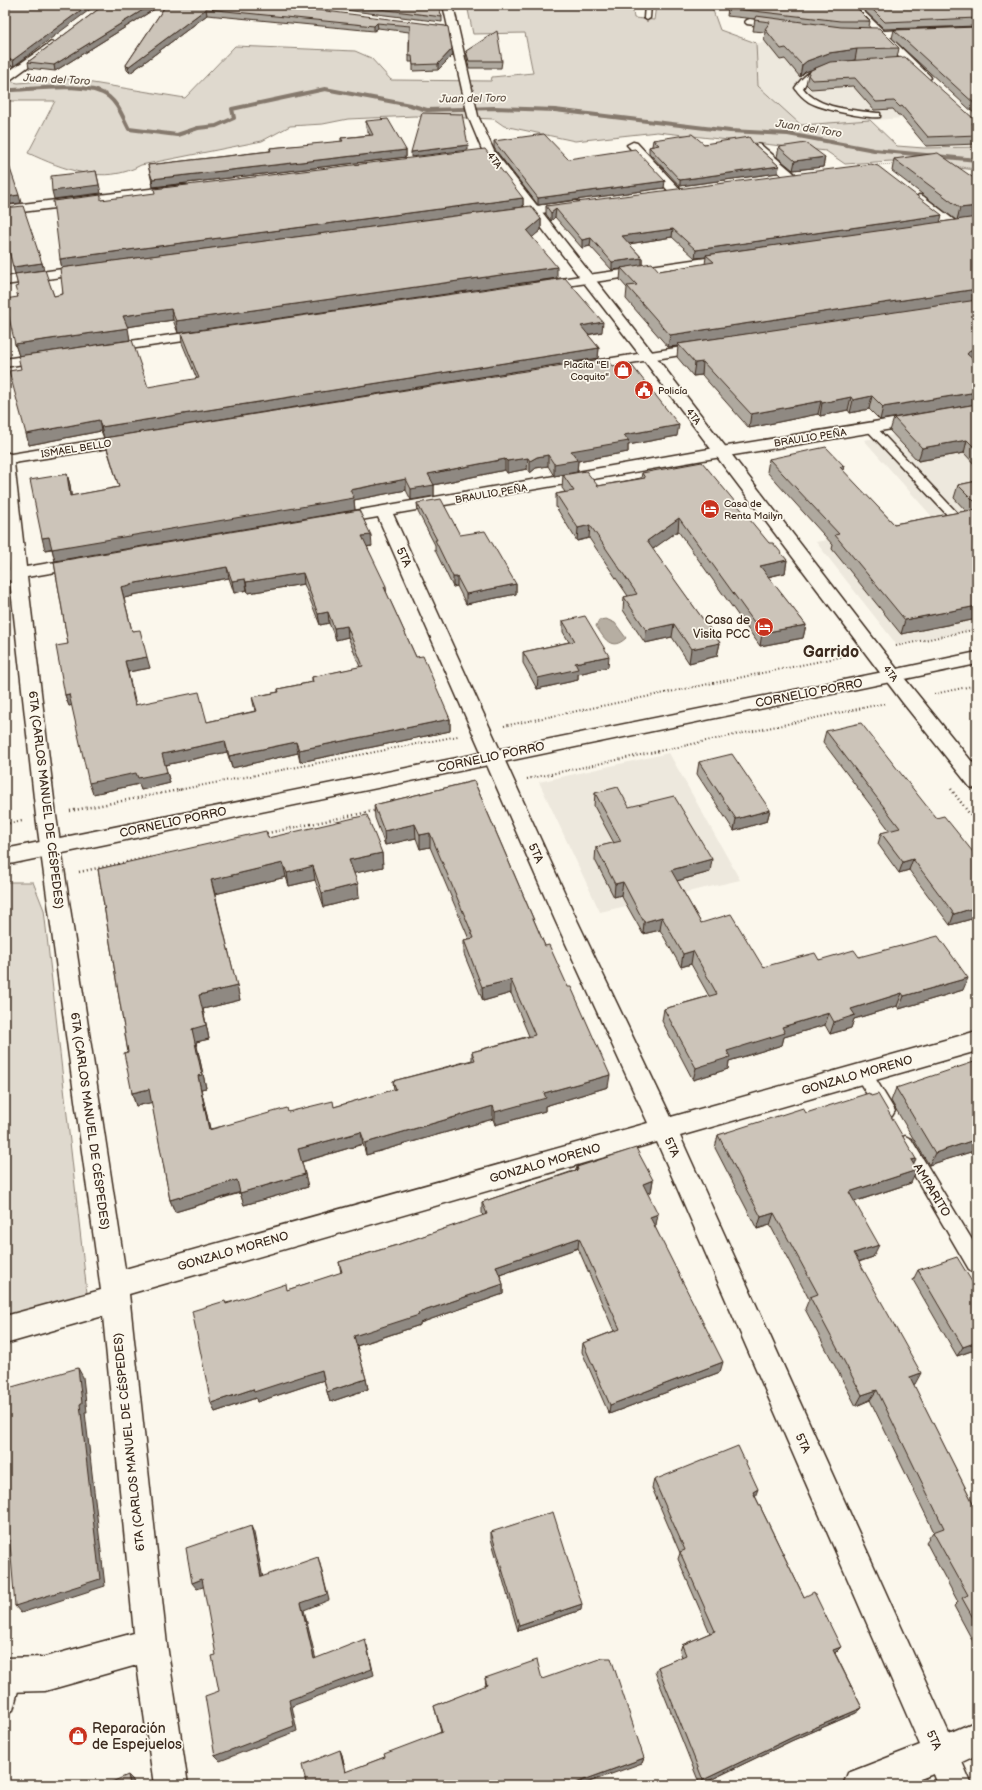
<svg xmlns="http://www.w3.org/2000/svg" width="982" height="1790" viewBox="0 0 982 1790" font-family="'Balsamiq Sans',sans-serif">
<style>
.built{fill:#ede8dd}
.green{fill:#dfd9ce;stroke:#8d8276}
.water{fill:#b6aea2;stroke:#85796d}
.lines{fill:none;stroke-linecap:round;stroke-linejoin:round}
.stream{stroke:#85796d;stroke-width:4}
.service-casing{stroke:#3b2a1e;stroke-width:3}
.minor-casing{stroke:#3b2a1e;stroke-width:3}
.tertiary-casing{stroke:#3b2a1e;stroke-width:3}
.secondary-casing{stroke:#3b2a1e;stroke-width:3}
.path-far2{stroke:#3b2a1e;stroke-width:1;stroke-dasharray:0.5 1.5;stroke-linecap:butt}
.path-far1{stroke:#3b2a1e;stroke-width:2;stroke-dasharray:1 2.5;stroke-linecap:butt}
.path{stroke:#3b2a1e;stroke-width:2.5;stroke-dasharray:1 3;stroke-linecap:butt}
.service{fill:#fbf7ec;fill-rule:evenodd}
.minor{fill:#fbf7ec;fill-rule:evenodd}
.tertiary{fill:#fbf7ec;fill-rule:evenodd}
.secondary{fill:#fbf7ec;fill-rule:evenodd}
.wall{fill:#afa99f;stroke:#3b2a1e;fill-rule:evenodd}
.shaded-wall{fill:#8f8982;stroke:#3b2a1e}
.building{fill:#ccc4b9;stroke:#3b2a1e;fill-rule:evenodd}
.labels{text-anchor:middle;stroke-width:3.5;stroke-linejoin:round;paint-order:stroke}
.far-street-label{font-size:10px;fill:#3b2a1e;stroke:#fbf7ec}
.far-poi-label{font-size:10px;fill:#3b2a1e;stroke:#fbf7ec;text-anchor:start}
.far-water-label{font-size:11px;font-style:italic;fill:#605246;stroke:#fbf7ec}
.street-label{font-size:12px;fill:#3b2a1e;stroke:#fbf7ec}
.poi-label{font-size:12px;fill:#3b2a1e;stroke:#fbf7ec;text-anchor:end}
.near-poi-label{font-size:14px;fill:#3b2a1e;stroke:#fbf7ec;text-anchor:start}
.district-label{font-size:16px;font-weight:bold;fill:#3b2a1e;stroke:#fbf7ec}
</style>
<rect width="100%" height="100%" fill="#fbf7ec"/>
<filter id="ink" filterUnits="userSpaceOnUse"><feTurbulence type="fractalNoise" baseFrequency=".025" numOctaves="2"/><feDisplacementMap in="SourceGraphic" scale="8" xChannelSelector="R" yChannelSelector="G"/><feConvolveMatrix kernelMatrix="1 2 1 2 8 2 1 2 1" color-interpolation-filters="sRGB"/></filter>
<g filter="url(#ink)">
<g class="built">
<polygon points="873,38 947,115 801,125 758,86 756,43"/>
<polygon points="977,421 977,629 897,645 816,542 935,520 864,440"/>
<polygon points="669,753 740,880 600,912 539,782"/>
</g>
<g class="green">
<path d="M467,5h165l2,13 20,2 2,-15h55l9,25 36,13 2,43 43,39 69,-5 27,26 27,2 53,-1v23l-86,-9 -46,3 -19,-13 -169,-19 -82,9 -71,-15 -10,-7 -79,-3 -67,3 -25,5 -33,2 -28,15 -121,24c-37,21 -78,4 -113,-12l27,-52h-50v-21l13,3 50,-4 117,19 50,-52 120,5 16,7 20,22 100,1 1,-4 41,-4 -8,-40 -52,1z"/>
<polygon points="5,882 33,882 44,910 87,1293 5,1319"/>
</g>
<path class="water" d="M606,619l9,4 11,15c-15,14 -22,0 -30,-12l3,-6z"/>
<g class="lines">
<path class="stream" d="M5,88l6,2c25,-1 78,-9 98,7 10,8 14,21 20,32l48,6 21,-7 18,-2 18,-8 -2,-9 93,-20 85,16 17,5 68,-2 60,2 175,21 58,3 86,16 103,10"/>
<defs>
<g id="service">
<polygon points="645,5 651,5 650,18 647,20 644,18"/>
<path d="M828,66l4,2 -2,1c-12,4 -21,7 -27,19 15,21 50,22 74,25h3v4c-14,2 -59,-8 -71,-15 -6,-4 -10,-8 -14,-14 9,-14 18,-19 33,-22z"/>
<polygon points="870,424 874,425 962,518 964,520 962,522 954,522 866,429 865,427"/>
<polygon points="863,1066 869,1068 892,1106 895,1111 892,1116 886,1118 880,1116 857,1078 855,1073 857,1068"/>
<polygon points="905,1136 911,1139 977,1248 977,1274 970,1271 899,1149 896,1144 899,1139"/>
<polygon points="11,1664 19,1667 22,1675 13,1710 5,1713 5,1666"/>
</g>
<g id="minor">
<polygon points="847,5 857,5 884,31 977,27 977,33 890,37 930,76 931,78 926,81 922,80 879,37 853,35 851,33 853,31 873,31"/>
<polygon points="750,19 784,23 789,26 784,29 747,24 745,22 747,20"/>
<polygon points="51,42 56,45 55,47 10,80 5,81 5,74"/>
<polygon points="633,142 637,143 680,189 682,192 680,195 672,195 629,147 627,145"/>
<polygon points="757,144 761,145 795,174 797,177 795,180 787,180 753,149 751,147"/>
<polygon points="184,185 188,186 190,189 188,192 5,214 5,206"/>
<polygon points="919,195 923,196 958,223 960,226 958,229 950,229 915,202 913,199"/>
<polygon points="575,201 579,202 581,205 579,208 510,217 504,213 510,209"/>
<polygon points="734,254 740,258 739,261 539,290 534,289 532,286 534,283 539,282"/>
<polygon points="91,265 96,266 98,269 96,272 5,285 5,277"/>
<polygon points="212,329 217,330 219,333 217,336 103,353 98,352 96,349 98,346 103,345"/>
<polygon points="707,343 712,344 714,347 712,350 581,371 576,370 574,367 576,364 581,363"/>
<polygon points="49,352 54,353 56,356 54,359 5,367 5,359"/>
<polygon points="977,405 977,415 703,460 393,514 577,920 671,1117 977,1031 977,1051 680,1136 949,1733 977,1721 977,1755 962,1762 972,1785 937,1785 933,1774 905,1785 843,1785 848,1773 920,1745 657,1142 129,1294 167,1645 188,1785 154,1785 137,1665 45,1691 5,1692 5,1658 45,1657 134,1633 103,1316 5,1344 5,1316 101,1290 36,816 10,580 5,581 5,571 9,570 5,531 5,452 11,454 134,434 139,436 142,439 139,442 134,444 14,463 26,567 85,557 91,558 94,562 91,566 85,567 27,577 56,816 125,1269 648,1123 555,920 378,517 332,525 326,524 324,520 326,516 703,450"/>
</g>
<polygon id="tertiary" points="893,670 900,672 902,676 900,680 5,865 5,849"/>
<polygon id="secondary" points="443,5 453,5 478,116 494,151 653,353 897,669 977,652 977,664 905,679 977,768 977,789 970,787 903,703 643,359 483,152 468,116"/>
</defs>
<use href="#service" class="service-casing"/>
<use href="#minor" class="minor-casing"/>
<use href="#tertiary" class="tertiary-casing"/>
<use href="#secondary" class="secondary-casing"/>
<g class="path-far2">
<polyline points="315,11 320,5"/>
<polyline points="875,165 897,164"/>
<polyline points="954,166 977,169"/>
</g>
<g class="path-far1">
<polyline points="896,646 977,629"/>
<polyline points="934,694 977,685"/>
<polyline points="504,726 850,655"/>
<polyline points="527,779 886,703"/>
<polyline points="178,790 458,736"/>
</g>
<g class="path">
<polyline points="951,789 977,824"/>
<polyline points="70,811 184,789"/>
<polyline points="5,824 22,821"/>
<polyline points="263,834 378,810"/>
<polyline points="79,872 150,857"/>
</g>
<use href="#service" class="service"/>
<use href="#minor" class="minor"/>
<use href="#tertiary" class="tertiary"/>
<use href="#secondary" class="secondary"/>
</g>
<g class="wall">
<polygon points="5,5 14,66 7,65 5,66"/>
<polygon points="104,5 161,5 55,71 29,68 28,62"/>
<polygon points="166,5 445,26 452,49 453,55 438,70 413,71 413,62 409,62 409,32 378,28 374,31 207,15 130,73 127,70 126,65"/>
<polygon points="304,5 438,5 442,17 442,22"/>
<polygon points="859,5 977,5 977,26 884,29"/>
<polygon points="728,8 870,21 869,27 899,48 897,58 974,119 977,119 977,144 926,146 900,115 898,115 893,109 874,110 853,86 811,89 806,84 808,75 819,67 805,72 800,77 785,59 780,60 764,40 765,32 753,31 755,19 727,16"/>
<polygon points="977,27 977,116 892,38 894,30"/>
<polygon points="466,51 502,61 501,68 469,68 467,58"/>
<polygon points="366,121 406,150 406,157 153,187 148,165 270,151 270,148 341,142 341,138 370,135 366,128"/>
<polygon points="653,140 704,144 753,143 779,166 778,173 680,186 649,153 649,147 652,146"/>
<polygon points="494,141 568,159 664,188 538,205 494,148"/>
<polygon points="779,147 825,157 823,167 793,170 777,157"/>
<path d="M894,159l81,20 -4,179 6,46 -97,16 -11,-11 -19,4 -2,-3 -28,6 -2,-2 -69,14 -47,-53 -9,1 -16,-19 1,-11 -10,1 -42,-48 1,-11 -7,-8 1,-11 -9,1 -22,-24 -8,2 -27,-31 -4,4 -5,-7v-8l395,16 15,-2 -64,-49zM672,237l23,21 11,-1 -1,7 -46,7 -17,-6v-7l-13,-14z"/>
<polygon points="523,198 523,207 541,219 541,230 532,237 557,278 178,333 173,320 127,327 130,340 19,356 15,344 18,286 8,246 6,246 5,243 5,208 42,263 44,270 54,296 63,294 62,268 60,259 102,200"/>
<polygon points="602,332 588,335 599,348 598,358 104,438 101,431 29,445 197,379 182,343 181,333"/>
<polygon points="613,366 677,436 628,445 628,452 578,461 577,472 554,476 548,466 536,468 530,473 527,469 507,473 505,470 434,485 434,496 411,500 406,490 354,500 355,510 55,561 52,549 45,550 67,474 70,485 71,496 119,487 107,449 104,438"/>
<polygon points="977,404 977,467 964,453 918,461 890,431 894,418"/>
<polygon points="769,459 843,471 894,524 966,511 954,498 958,485 977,481 977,619 901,634 832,549 833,545 767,472"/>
<polygon points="642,473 769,543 787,560 785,573 768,577 806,625 803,638 760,646 678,531 652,549 720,643 717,656 689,663 672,637 645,643 623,610 624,597 628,596 589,538 577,541 556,507 556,494 565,492 562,488 563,475 598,486 641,478"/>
<polygon points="417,503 460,535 516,584 516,594 466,604 457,586 453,587 435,550 435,545 418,512"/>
<path d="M372,546l-5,1 20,47 29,63 34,62v12l-150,31 -2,-9 -66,15 -5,-16 -62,13 5,18 -29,7 -2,-6 -46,10 -21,-89 -3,1 -4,-11 3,-51 -14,-82zM229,578l5,15 13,-3 1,3 56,-9 16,41 9,-2 7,17 12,-3 12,30 -48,10v5l-34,7v3l-26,5 3,14 -48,11 -71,-17 -8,-33 22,-4 -18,-37 -8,-33 9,-2 -1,-1z"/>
<polygon points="563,621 608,667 578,674 578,680 537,689 523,663 523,652 569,642 563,632"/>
<polygon points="826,731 936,818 977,857 977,921 975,918 950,925 909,870 899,873 878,844 881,833 890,831 823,742"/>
<polygon points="699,762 770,810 767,821 734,831 697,774"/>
<polygon points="474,781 545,946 608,1087 545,1106 545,1111 495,1125 493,1119 366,1155 363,1144 302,1162 308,1187 244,1205 240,1193 175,1212 170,1200 152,1102 136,1106 132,1093 128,1052 98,869 268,838 382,853 383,867 354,873 359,898 324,907 315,880 289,886 286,877 215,894 240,1000 203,1009 209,1039 196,1042 206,1088 201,1089 210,1129 288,1112 334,1107 394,1090 393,1081 472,1060 472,1052 529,1036 511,993 483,1001 464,954 464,940 469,939 430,847 420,849 416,838 385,845 375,818 374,805"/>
<polygon points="595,793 629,807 710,872 677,881 701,923 763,967 819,960 859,957 963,990 899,1009 897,1006 854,1019 851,1028 830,1034 825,1025 784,1037 782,1045 729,1061 728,1069 693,1080 662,1021 664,1009 709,996 691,964 681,967 660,930 643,934 621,895 614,897 595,860 596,847 614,843 594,806"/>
<polygon points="896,1088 977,1150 929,1165 891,1101"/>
<polygon points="806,1113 913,1164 911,1183 854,1202 873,1257 859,1262 915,1384 913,1384 977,1511 977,1646 976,1647 954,1606 958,1602 926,1542 933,1532 934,1532 870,1400 856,1406 805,1309 809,1299 770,1225 757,1229 715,1148 718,1135"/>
<polygon points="577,1167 653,1180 651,1192 647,1193 656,1225 654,1225 720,1372 609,1414 582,1352 583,1343 614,1331 578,1248 500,1275 503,1284 503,1294 420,1323 420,1325 357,1346 366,1379 368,1389 330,1402 324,1380 257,1402 256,1398 215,1412 226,1303 287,1290 341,1273 339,1262 397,1245 483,1216 482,1213 482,1202 576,1170"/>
<polygon points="918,1270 977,1349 957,1356 913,1280"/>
<polygon points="654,1480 755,1496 804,1597 836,1652 835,1653 862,1708 856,1713 791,1741 700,1785 655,1672 658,1667 682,1657 680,1651 682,1645 710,1633 678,1559 680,1553 652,1488"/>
<polygon points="491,1532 581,1610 518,1631 491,1539"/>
<polygon points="485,1678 542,1679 644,1758 642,1763 306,1783 340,1750 342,1755 346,1772 385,1757 441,1732 434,1706 486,1686"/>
</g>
<g class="shaded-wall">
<polygon points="88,5 96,5 14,66 13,60"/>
<polygon points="151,5 161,5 55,71 54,65"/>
<polygon points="206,9 207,15 130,73 128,67"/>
<polygon points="377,23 378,28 374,31 374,26"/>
<polygon points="452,49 453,55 438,70 438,64"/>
<polygon points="857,49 855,60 827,64 805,72 800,77 802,65 807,61 829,53"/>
<polygon points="5,59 7,65 5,66"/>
<polygon points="468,145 468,150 411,157 411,152"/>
<polygon points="406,150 406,157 153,187 152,179"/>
<polygon points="825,157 823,167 793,170 795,161"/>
<polygon points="779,166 778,173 680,186 680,180"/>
<polygon points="96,171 101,193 54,199 52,191"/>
<polygon points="665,181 664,188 538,205 538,198"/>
<polygon points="19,195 21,203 5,205 5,197"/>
<polygon points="523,198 523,207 62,268 60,259"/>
<polygon points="977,206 977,218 957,220 960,208"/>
<polygon points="556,209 555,217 551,221 551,213"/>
<polygon points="942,215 940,223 706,255 706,257 695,258 696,250"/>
<polygon points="541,219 541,230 527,242 527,231"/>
<polygon points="673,229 672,237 622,245 622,236"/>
<polygon points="5,238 6,238 8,246 6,246"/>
<polygon points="591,238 590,246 582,248 582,240"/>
<polygon points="642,258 642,266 621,268 621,269 612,270 612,262"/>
<polygon points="42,263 44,270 15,274 13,267"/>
<polygon points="557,267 557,278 178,333 176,321"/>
<polygon points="977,289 977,301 678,344 678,346 668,347 670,335"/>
<polygon points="171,309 173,320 126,327 123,316"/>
<polygon points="603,322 602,332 580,336 581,326"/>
<polygon points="128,328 130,340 19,356 15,344"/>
<polygon points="977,343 977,352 964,367 967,354"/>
<polygon points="599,348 598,358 104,438 101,427"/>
<polygon points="703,362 702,375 693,376 695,363"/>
<polygon points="977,392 977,404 880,420 883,407"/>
<polygon points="872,396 869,409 850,413 853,400"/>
<polygon points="851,397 848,410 820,416 822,403"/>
<polygon points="821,401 818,414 749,428 751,414"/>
<polygon points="99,420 101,431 29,445 26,434"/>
<polygon points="679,425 677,436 628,445 628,452 578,461 577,472 554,476 554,464 571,451 624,435"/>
<polygon points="967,440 964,453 918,461 922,448"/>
<polygon points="548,455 548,466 536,468 530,473 530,461 537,457"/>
<polygon points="528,458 527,469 507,473 507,461"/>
<polygon points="505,459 505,470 433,485 434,485 434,496 411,500 411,489 428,474"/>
<polygon points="844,466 841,480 840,467"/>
<polygon points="67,474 70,485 73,508 70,496"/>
<polygon points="406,479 406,490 354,500 355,510 55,561 52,549"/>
<polygon points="679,518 678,531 646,554 647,541"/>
<polygon points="590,525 589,538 577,541 578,528"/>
<polygon points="371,535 372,546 363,547 362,536"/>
<polygon points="49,537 53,548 45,550 42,538"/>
<polygon points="787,560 785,573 757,579 760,566"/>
<polygon points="227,567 229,578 132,595 133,596 124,598 121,587 130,584"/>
<polygon points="303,573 304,584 248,593 246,582"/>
<polygon points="453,577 457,577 457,586 453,587"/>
<polygon points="245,579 247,590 234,593 232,581"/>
<polygon points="977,583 977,596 974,584"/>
<polygon points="516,584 516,594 466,604 466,594"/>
<polygon points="386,586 387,598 384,587"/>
<polygon points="977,606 977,619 901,634 905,620"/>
<polygon points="328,612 329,623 320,625 318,614"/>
<polygon points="674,624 672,637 645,643 646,630"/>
<polygon points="806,625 803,638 760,646 762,633"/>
<polygon points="347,626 348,637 336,640 334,628"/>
<polygon points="720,643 717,656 689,663 691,649"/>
<polygon points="609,656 608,667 578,674 578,680 537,689 538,678 575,663"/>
<polygon points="147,657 150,668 128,672 125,661"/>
<polygon points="69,694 73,705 69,706 65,695"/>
<polygon points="450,719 450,731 300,762 299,750"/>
<polygon points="225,741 227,752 165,765 170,783 141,790 139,784 93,794 89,783 162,754"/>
<polygon points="296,742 298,753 232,768 229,756"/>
<polygon points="770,810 767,821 734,831 736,819"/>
<polygon points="415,824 416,838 385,845 384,831"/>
<polygon points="430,833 430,847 420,849 420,835"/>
<polygon points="382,853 383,867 351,874 349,860"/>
<polygon points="712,859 710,872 669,883 671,870"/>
<polygon points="913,859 909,870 899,873 903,862"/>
<polygon points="283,863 286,877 215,894 211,880"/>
<polygon points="313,866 315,880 289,886 287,873"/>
<polygon points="623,882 621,895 614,897 615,884"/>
<polygon points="358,884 359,898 324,907 322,893"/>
<polygon points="977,907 977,912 975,918 950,925 954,914"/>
<polygon points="662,917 660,930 643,934 644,922"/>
<polygon points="693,951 691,964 681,967 683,954"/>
<polygon points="968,978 963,990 899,1009 904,996"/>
<polygon points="511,980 511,993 483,1001 482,987"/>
<polygon points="237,986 240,1000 203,1009 209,1039 196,1042 206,1088 201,1089 213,1142 209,1130 198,1076 192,1029 199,995"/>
<polygon points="902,993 897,1006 854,1019 851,1028 830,1034 834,1022 851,1009"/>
<polygon points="829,1013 825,1025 784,1037 782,1045 729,1061 728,1069 693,1080 696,1068 727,1051 782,1027"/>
<polygon points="610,1075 608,1087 545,1106 545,1111 495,1125 495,1112 544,1093"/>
<polygon points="149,1089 154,1102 136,1106 132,1093"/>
<polygon points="493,1106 493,1119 366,1155 365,1143"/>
<polygon points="361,1132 363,1144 301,1162 298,1149"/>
<polygon points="977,1139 977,1150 929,1165 935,1153"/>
<polygon points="916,1159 910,1171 911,1160"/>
<polygon points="917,1170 911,1183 844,1205 849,1192"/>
<polygon points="305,1174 308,1187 244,1205 240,1193"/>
<polygon points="237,1180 241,1192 175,1212 170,1200"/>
<polygon points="653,1180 651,1192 641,1195 643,1184"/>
<polygon points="774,1213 770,1225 757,1229 761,1217"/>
<polygon points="658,1214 656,1225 648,1228 650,1217"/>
<polygon points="579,1238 578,1248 496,1276 496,1266"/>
<polygon points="879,1245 873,1257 848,1265 854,1253"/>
<polygon points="503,1284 503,1294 420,1323 420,1325 356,1346 354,1336 418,1313"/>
<polygon points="977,1342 977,1349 957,1356 963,1347"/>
<polygon points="723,1362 720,1372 609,1414 610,1405"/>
<polygon points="78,1368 83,1377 87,1412 85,1412 105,1586 21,1613 15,1606 80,1404"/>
<polygon points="322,1370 324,1380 257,1402 256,1398 215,1412 211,1403 253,1389"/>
<polygon points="921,1373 915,1384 903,1388 910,1377"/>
<polygon points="366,1379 368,1389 330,1402 327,1392"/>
<polygon points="877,1390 870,1400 856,1406 862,1395"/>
<polygon points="758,1489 755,1497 753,1492"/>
<polygon points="251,1526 254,1533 264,1583 261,1577"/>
<polygon points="318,1557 320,1564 329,1600 304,1610 317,1664 314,1659 301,1603"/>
<polygon points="202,1579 206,1586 197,1589 192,1583"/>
<polygon points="582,1604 581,1610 518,1631 519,1625"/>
<polygon points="367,1645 374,1675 292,1706 297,1731 220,1761 215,1756 289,1700"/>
<polygon points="841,1647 836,1652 828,1656 833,1650"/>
<polygon points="862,1708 856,1713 791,1741 700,1785 703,1780 795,1736"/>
<polygon points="340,1750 342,1755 347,1777 345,1772"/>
<polygon points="644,1758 642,1763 581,1785 573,1785 573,1784"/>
<polygon points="128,1775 133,1780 134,1785 130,1785"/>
</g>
<g class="building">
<polygon points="5,5 88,5 13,60 5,59"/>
<polygon points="104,5 151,5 54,65 28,62"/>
<polygon points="166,5 278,5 445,26 448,27 452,49 438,64 413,65 412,56 409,56 410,26 377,23 374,26 206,9 128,67 126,65"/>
<polygon points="348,5 438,5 442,17"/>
<polygon points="731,5 854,5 870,21 840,21 728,8"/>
<polygon points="868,5 977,5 977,18 885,22"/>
<polygon points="756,16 841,27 879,28 899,48 857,49 829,53 807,61 802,65 786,48 781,49 765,29 770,22 754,20"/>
<polygon points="977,27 977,106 894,30"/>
<polygon points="497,31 502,61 469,61 466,51"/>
<polygon points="905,57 974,119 977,119 977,123 972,123 977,129 977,135 928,137 902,106 900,107 894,101 876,102 855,78 812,80 808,75 811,70 830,62"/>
<polygon points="422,113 462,114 468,145 411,152"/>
<polygon points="388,119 406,150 152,179 148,165 271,151 270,148 343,141 341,138 373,135 366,121"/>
<polygon points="544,134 568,159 635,149 665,181 538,198 494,141"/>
<polygon points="692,134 704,144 749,137 753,143 779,166 680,180 649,147 659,145 653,140"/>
<polygon points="806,143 825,157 795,161 779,147"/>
<polygon points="485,149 523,198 60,259 53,201 101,195 101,200 155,193 154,189"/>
<polygon points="938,153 975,179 977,178 977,206 960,208 894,159"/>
<polygon points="5,154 19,195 5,197"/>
<polygon points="871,164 878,166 942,215 696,250 673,229 622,236 642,258 612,262 591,238 582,240 556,209 551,213 546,206"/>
<polygon points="96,171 99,185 52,191 51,176"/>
<polygon points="23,206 42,263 13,267 6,238 5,238 5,208"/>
<polygon points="531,206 541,219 527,231 557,267 176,321 171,309 123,316 128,328 15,344 5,300 5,299 18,297 15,287 18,286 15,274 45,270 54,296 63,294 60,268"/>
<polygon points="977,217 977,289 670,335 627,286 637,285 621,268 652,263 659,271 714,262 706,255"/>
<polygon points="565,278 603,322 581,326 599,348 101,427 99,420 26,434 9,371 21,369 18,356 132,340 148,387 199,378 181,333"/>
<polygon points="977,300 977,343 967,354 977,363 977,392 883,407 872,396 853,400 851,397 822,403 821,401 751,414 703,362 695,363 678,344"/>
<polygon points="607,358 613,366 630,363 679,425 624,435 629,441 571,451 578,460 554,464 548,455 537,457 530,461 528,458 507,461 505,459 428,474 434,485 411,489 406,479 350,490 354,498 52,549 49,537 42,538 30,480 67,474 70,496 119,487 104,438"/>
<polygon points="977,404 977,450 967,440 922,448 894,418"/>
<polygon points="826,447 844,466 840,467 894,524 977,509 977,583 974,584 977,588 977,606 905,620 835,535 839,534 769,459"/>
<polygon points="702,462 769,543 773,543 787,560 760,566 806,625 762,633 679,518 647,541 720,643 691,649 674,624 646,630 624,597 637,594 590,525 578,528 556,494 574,491 563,475 586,471 598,486 645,478 642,473"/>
<polygon points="977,481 977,504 958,485"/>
<polygon points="441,499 460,535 485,531 516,584 466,594 457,577 453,577 435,540 437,540 417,503"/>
<path d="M359,510l12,25 -9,1 24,50 -2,1 32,70 7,-1 27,63 -151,31 -3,-8 -67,14 -4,-15 -63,13 5,18 -29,6 -2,-5 -47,10 -20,-89 -4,1 -9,-49 12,-2 -14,-82zM227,567l5,14 13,-2 1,3 57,-9 15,41 10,-2 6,16 13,-2 16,40 -51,11 1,5 -35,7 1,3 -27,5 5,14 -50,11 -8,-30 -64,13 -10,-44 22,-4 -7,-27 -8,1 -11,-44 9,-2v-1z"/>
<polygon points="585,616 609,656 575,663 578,669 538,678 523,652 575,641 563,621"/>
<polygon points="861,723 936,818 944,816 977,857 977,907 954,914 913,859 903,862 881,833 900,828 826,731"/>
<polygon points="732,754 770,810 736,819 699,762"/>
<polygon points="474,781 545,946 549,945 568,987 571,987 610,1075 544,1093 546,1098 495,1112 493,1106 365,1143 361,1132 298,1149 305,1174 240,1193 237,1180 170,1200 149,1089 132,1093 124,1053 128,1052 98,869 266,831 268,838 367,815 382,853 349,860 358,884 322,893 313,866 287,873 283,863 211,880 237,986 199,995 206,1025 192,1029 202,1075 198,1076 209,1130 287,1108 288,1112 333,1101 334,1107 396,1089 393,1081 475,1060 472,1052 535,1035 511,980 482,987 464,940 474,938 430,833 420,835 415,824 384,831 374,805"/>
<polygon points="618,787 629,807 674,796 712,859 671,870 701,923 731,914 763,967 815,953 819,960 854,950 859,957 938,936 968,978 904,996 902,993 851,1009 855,1015 834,1022 829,1013 782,1027 785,1033 727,1051 730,1057 696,1068 664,1009 717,994 693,951 683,954 662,917 644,922 623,882 615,884 596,847 621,841 595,793"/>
<polygon points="977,1061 977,1139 935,1153 896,1088"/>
<polygon points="869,1093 871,1096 878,1094 916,1159 911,1160 917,1170 849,1192 879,1245 854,1253 921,1373 910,1377 977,1511 977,1625 962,1598 968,1595 933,1532 944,1528 877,1390 862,1395 810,1297 818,1294 774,1213 761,1217 718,1135 803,1108 806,1113"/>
<polygon points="636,1148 653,1180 643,1184 658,1214 650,1217 723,1362 610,1405 583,1343 620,1329 579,1238 496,1266 503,1284 418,1313 419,1315 354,1336 366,1379 327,1392 322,1370 254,1392 253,1389 211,1403 192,1311 225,1301 226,1304 286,1284 287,1290 342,1272 339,1262 397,1245 487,1214 482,1202 578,1170 577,1167"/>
<polygon points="957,1257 977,1290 977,1342 963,1347 918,1270"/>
<polygon points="78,1368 82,1403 80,1404 100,1579 15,1606 5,1482 5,1389"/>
<polygon points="738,1446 758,1489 753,1492 804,1597 814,1592 841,1647 833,1650 862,1708 795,1736 703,1780 658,1667 686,1655 682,1645 715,1631 680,1552 685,1550 654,1480"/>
<polygon points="553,1512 582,1604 519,1625 491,1532"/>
<polygon points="251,1526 261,1577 318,1557 327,1594 301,1603 314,1659 365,1639 372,1669 289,1700 294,1726 215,1756 205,1696 219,1691 212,1656 216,1655 202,1579 192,1583 186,1548"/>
<polygon points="602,1658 611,1658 644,1758 573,1784 574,1785 300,1785 306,1783 302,1765 340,1750 345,1772 385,1757 384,1754 442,1732 434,1706 487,1685 485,1678 537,1660 542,1679"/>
<polygon points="128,1775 130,1785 105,1785"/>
<polygon points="262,1782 263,1785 254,1785"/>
</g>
</g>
<defs>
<symbol id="shop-disc" viewBox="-11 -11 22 22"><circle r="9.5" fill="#c8321e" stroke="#fbf7ec"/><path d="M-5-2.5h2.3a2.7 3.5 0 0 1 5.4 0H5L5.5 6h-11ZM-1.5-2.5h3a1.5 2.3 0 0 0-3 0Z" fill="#fff"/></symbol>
<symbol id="civic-disc" viewBox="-11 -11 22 22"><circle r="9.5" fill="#c8321e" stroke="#fbf7ec"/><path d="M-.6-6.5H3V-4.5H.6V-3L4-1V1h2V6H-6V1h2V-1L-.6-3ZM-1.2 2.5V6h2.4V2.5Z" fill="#fff"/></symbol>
<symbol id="hotel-disc" viewBox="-11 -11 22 22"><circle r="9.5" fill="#c8321e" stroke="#fbf7ec"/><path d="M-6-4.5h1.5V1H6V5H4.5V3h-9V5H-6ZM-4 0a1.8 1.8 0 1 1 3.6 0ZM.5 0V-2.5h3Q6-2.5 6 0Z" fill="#fff"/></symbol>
</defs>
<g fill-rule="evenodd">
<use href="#shop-disc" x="612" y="359" width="22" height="22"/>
<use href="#civic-disc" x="633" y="379" width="22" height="22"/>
<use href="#hotel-disc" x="699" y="498" width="22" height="22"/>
<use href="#hotel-disc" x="753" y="616" width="22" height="22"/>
<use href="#shop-disc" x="67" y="1725" width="22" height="22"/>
</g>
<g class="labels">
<g class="far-street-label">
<text transform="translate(495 160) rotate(55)" y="4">4TA</text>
<text transform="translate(694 416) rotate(53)" y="4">4TA</text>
<text transform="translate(810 437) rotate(-9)" y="4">BRAULIO PEÑA</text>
<text transform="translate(76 448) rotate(-9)" y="4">ISMAEL BELLO</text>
<text transform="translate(491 493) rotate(-10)" y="4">BRAULIO PEÑA</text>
<text transform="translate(891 673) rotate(53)" y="4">4TA</text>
</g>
<g class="far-poi-label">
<text x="609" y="368" text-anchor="end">Placita "El<tspan x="609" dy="12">Coquito"</tspan></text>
<text x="658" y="394">Policía</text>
<text x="724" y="507">Casa de<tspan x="724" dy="12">Renta Mailyn</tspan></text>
</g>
<g class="far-water-label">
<text transform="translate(57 79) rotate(3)" y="4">Juan del Toro</text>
<text transform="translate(473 98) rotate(-1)" y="4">Juan del Toro</text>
<text transform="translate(809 128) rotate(9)" y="4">Juan del Toro</text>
</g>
<g class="street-label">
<text transform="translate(404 557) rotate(66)" y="4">5TA</text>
<text transform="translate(809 693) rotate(-11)" y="4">CORNELIO PORRO</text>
<text transform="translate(491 757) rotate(-12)" y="4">CORNELIO PORRO</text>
<text transform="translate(46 800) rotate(83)" y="4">6TA (CARLOS MANUEL DE CÉSPEDES)</text>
<text transform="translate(173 822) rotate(-12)" y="4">CORNELIO PORRO</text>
<text transform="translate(536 853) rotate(66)" y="4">5TA</text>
<text transform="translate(857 1075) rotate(-16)" y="4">GONZALO MORENO</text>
<text transform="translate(90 1121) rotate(82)" y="4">6TA (CARLOS MANUEL DE CÉSPEDES)</text>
<text transform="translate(672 1147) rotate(66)" y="4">5TA</text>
<text transform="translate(545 1163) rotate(-16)" y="4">GONZALO MORENO</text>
<text transform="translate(932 1190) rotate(59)" y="4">AMPARITO</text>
<text transform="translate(233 1251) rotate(-16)" y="4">GONZALO MORENO</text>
<text transform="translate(129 1442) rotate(-96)" y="4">6TA (CARLOS MANUEL DE CÉSPEDES)</text>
<text transform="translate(803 1443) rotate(66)" y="4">5TA</text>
<text transform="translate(934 1740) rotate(66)" y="4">5TA</text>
</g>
<g class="poi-label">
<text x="750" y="624">Casa de<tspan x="750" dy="14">Visita PCC</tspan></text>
</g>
<g class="near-poi-label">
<text x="92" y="1733">Reparación<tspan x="92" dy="16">de Espejuelos</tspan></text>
</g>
<g class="district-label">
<text x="831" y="657">Garrido</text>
</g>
</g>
<rect width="982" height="1790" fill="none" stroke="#fbf7ec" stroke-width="20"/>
<rect x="10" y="10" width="962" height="1770" fill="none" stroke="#3b2a1e" stroke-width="1.5" filter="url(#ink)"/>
</svg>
